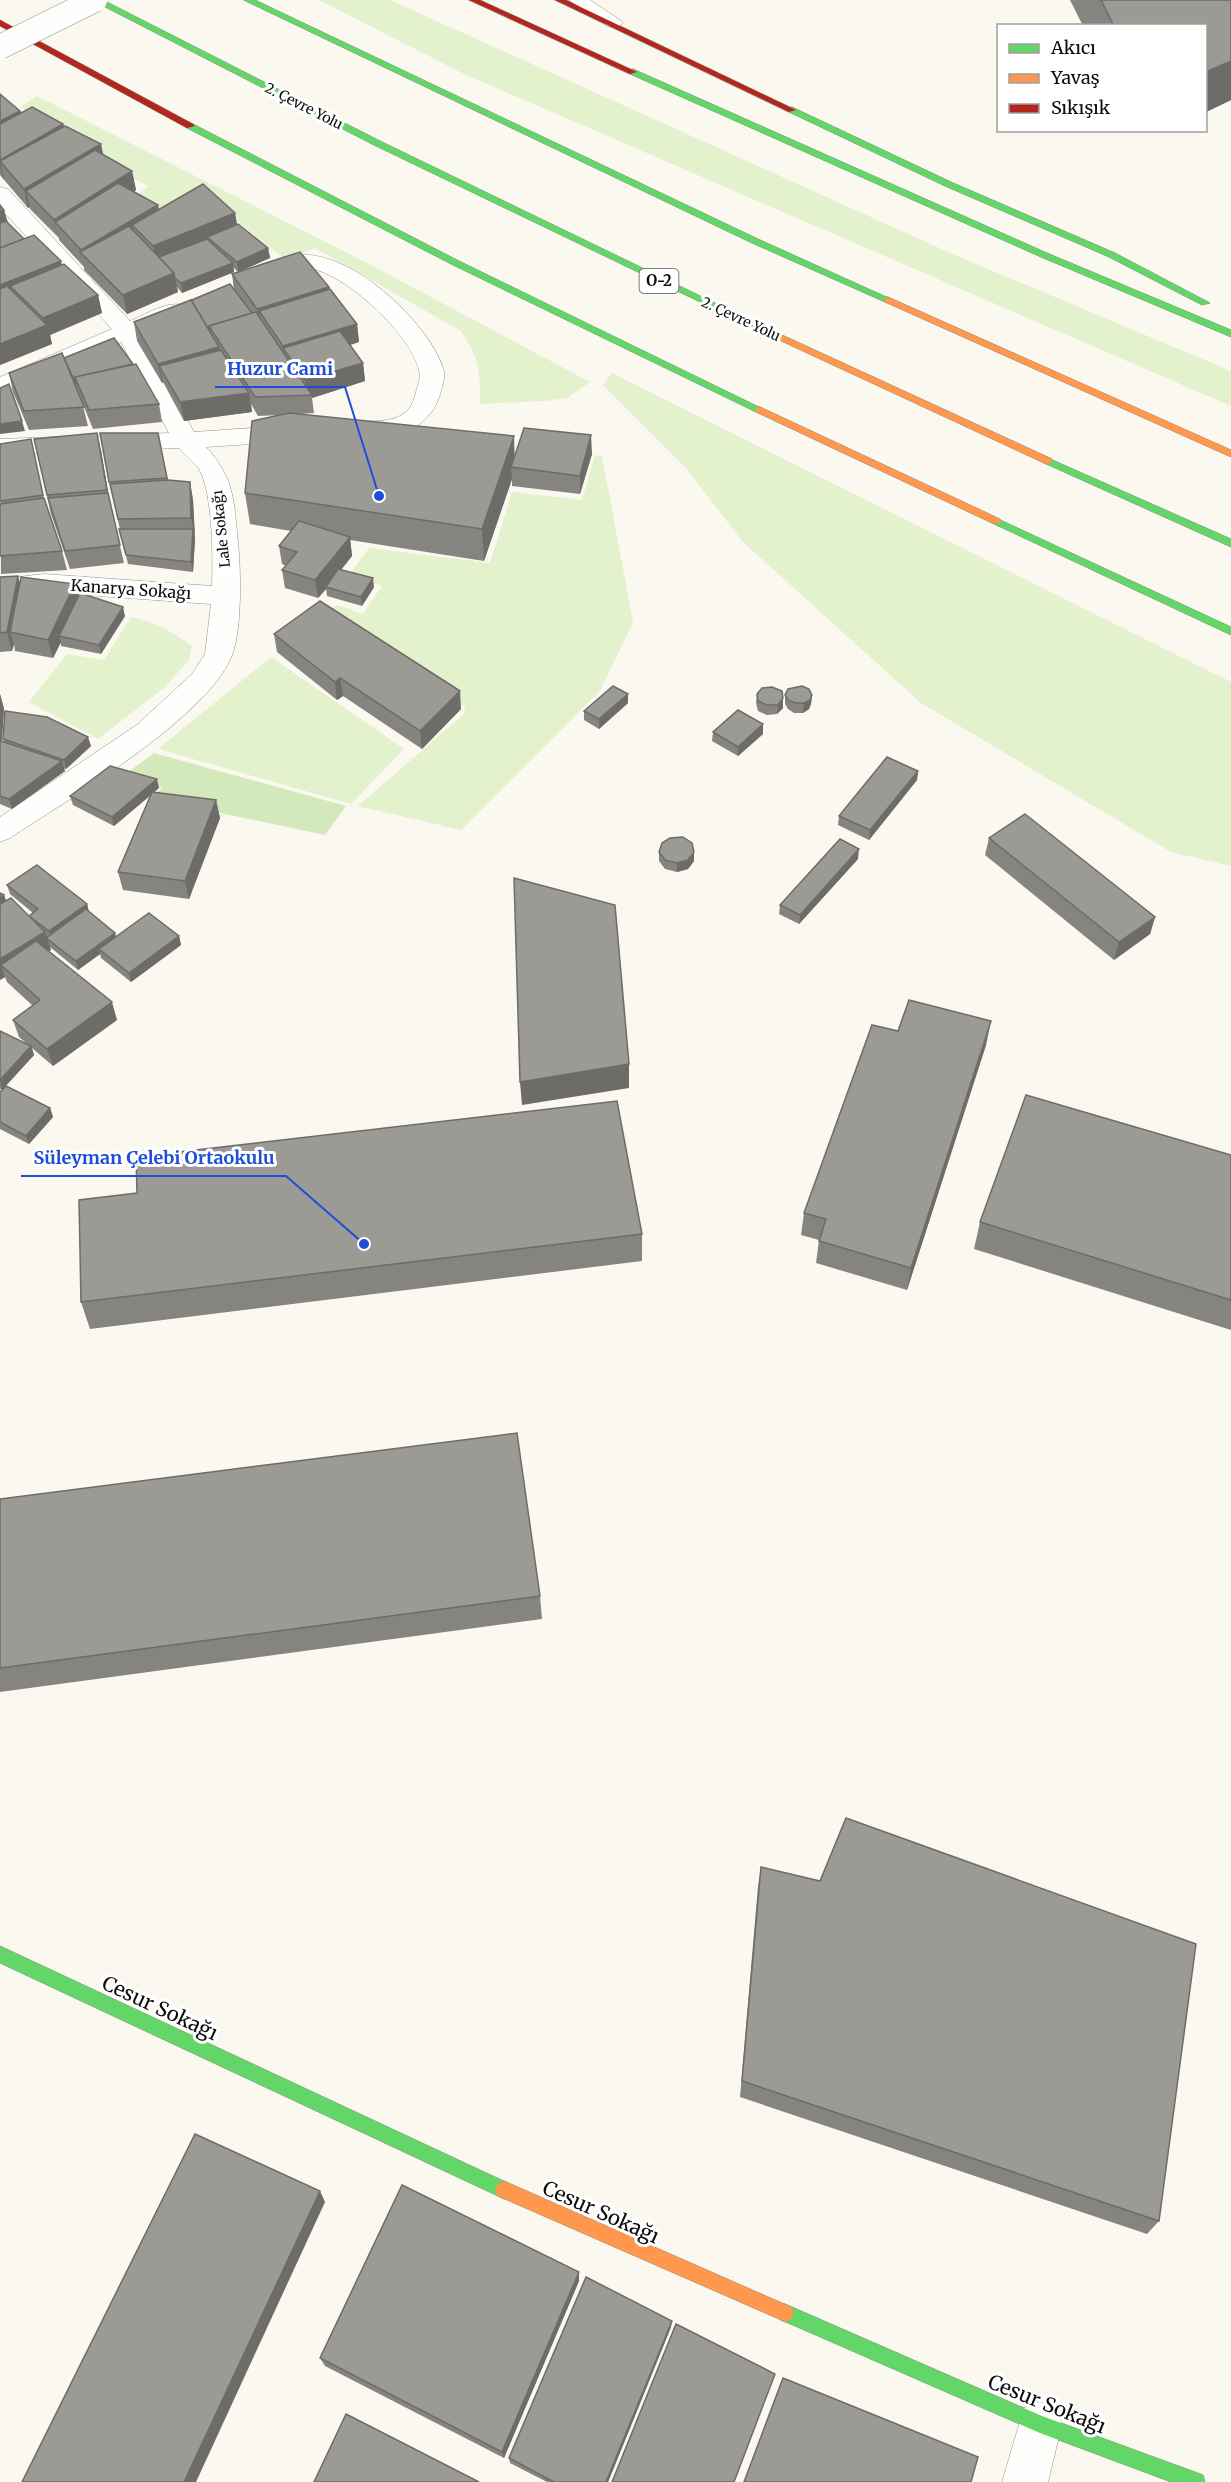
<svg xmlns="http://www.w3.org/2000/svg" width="1231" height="2482" viewBox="0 0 1231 2482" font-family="Merriweather,serif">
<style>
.green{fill:#e3f1cd}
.forest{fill:#d4e9bb}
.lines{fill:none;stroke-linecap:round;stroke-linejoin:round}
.lane-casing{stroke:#93928e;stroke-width:1}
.street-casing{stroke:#93928e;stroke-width:1}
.fast-casing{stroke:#8a8985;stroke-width:1}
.slow-casing{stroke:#8a8985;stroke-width:1}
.jam-casing{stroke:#8a8985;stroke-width:1}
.lane{fill:#fefefd;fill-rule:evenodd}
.street{fill:#fefefd;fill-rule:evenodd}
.fast{fill:#63d668;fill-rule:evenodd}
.slow{fill:#ff974d;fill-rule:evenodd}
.jam{fill:#b3261e;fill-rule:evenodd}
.street-bridge-casing{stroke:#93928e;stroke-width:25;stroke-linecap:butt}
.street-bridge{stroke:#fefefd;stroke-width:24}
.wall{fill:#868480}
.shaded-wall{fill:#6d6c68}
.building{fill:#9c9a95;stroke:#6d6c68;stroke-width:1.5}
.labels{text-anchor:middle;stroke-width:6;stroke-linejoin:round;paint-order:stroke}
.far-street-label{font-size:14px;fill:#0c0c0c;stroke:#fff}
.shield{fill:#fff;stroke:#555;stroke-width:1.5}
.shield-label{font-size:15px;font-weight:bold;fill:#0c0c0c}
.street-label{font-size:16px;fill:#0c0c0c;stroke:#fff}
.near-street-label{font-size:20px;fill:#0c0c0c;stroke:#fff}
.leader{fill:none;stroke:#1d4ed8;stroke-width:2}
.callout-dot{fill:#1d4ed8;stroke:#fff;stroke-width:2}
.callout-label{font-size:18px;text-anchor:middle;font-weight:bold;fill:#1d4ed8;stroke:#fff;stroke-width:6;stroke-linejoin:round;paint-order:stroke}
</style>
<rect width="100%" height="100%" fill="#faf8ef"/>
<g class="green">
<polygon points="319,0 390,0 957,256 1231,371 1231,406 462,73"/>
<path d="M37,96l332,168 221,118 -23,16 -23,3 -64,3c0,-35 0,-44 -19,-73l-146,-83 -29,12 -83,-66 -38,19 -29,-17 13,-10 -30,-14 7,-4 -106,-61z"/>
<polygon points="612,373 1231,682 1231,866 1171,852 921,703 743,542 686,468 603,385"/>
<polygon points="595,455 602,456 633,622 600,691 461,830 358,806 464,714 465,707 327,614 337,605 363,614 382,586 349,575 369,548 490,563 512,492 582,500"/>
<path d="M131,617c25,6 41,14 61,29l-3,14 -24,27 -67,52 -69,-37 38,-48 37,6z"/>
<polygon points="271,657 404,749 351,804 158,749"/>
</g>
<polygon class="forest" points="154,753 346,806 325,835 150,798 162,788 124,775"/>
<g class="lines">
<defs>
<polygon id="lane" points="569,0 590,0 623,22 620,26 608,26"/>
<g id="street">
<path d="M0,187l8,2 122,132c17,-7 36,-20 53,-16l4,5 -4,5 -43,19 54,98 101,-7 9,2 4,6 -4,6 -9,2 -89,6c29,31 28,56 32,96 3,27 4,88 -6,112 -23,62 -165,145 -222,183l-10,4v-25l138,-93 54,-50 13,-20 6,-50 -167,-12 -44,5v-18l44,-5 168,12c1,-29 1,-93 -13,-117 -5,-7 -14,-14 -20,-21l-179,7v-16l169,-6 -48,-91 -121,52v-17l112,-48 -112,-121z"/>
<path d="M299,255c52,-5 129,67 144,113 3,7 0,16 -2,23 -9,40 -55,54 -92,45l-4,-6 4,-6c19,-5 41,1 57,-12 6,-6 8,-12 10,-20 2,-7 5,-15 3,-22 -8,-35 -68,-90 -102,-100 -22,-7 -40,14 -61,9l-4,-5 4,-5z"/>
<polygon points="1040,2402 1056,2408 1062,2424 1048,2482 1002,2482 1024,2408"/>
</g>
<g id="fast">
<polygon points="92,0 103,0 380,141 785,337 780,340 777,339 374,145"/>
<polygon points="244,0 255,0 758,239 893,300 885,302 752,243"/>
<polygon points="633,69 1047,253 1231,330 1231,337 1041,257 630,74 629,72"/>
<polygon points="792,107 951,182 1115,253 1210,303 1202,305 1109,257 945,186 789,112 788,110"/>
<polygon points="187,124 193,124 459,261 765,410 760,413 756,412 453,265 187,128"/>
<polygon points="1048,458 1231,539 1231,547 1044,463 1044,459"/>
<polygon points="996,518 1231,627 1231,635 992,523 991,521"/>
<polygon points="0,1946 510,2184 513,2190 510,2196 504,2199 498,2196 0,1963"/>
<polygon points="785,2304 1042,2416 1203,2475 1205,2482 1171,2482 1040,2433 779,2319 776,2313 779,2307"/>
</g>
<g id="slow">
<polygon points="888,297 1231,450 1231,457 885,302 885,298"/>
<polygon points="780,334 1052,459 1053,461 1048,464 1044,463 777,339 775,337"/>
<polygon points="760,407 1000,519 1001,521 1000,523 992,523 756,412 756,408"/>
<polygon points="504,2181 791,2307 794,2313 791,2319 785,2322 779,2319 498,2196 495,2190 498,2184"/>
</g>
<g id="jam">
<polygon points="469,0 480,0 637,72 630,74"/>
<polygon points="555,0 566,0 796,110 789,112"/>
<polygon points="0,20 193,124 195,126 187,128 0,26"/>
</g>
</defs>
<use href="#lane" class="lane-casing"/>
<use href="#street" class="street-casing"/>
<use href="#fast" class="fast-casing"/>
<use href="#slow" class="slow-casing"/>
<use href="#jam" class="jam-casing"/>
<use href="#lane" class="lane"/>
<use href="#street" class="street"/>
<use href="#fast" class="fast"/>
<use href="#slow" class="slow"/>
<use href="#jam" class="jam"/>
<defs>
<polyline id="street-bridge" points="0,47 95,0"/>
</defs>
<use href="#street-bridge" class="street-bridge-casing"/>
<use href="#street-bridge" class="street-bridge"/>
</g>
<g class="wall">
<polygon points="1070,0 1231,0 1231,100 1206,112 1206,26 1083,26"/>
<polygon points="0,94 21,112 63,124 64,126 104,155 132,171 136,190 133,192 158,205 159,210 235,213 237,224 268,248 270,258 238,272 233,267 234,272 182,293 177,287 178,292 127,314 84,270 84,267 59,240 59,238 30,209 30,207 28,208 0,175"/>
<polygon points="4,210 8,223 24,239 62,265 98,295 102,313 50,335 52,344 0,365"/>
<polygon points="232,274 329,287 329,289 357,324 359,342 350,345 363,363 365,381 312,398 314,413 300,414 515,455 592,454 580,494 512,486 512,479 484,561 350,540 352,556 341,570 374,587 362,606 327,596 326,589 318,598 285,588 282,570 286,566 282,564 279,546 291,531 250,524 245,493 280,415 258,416 251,404 252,412 184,421 163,382 162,383 137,341 134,322 187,302 234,290"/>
<polygon points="65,359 159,404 162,422 93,429 82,402 88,426 29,430 13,392 9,373"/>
<polygon points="158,433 168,480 190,482 193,500 195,539 193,572 128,564 109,482"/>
<polygon points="31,439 44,498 62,551 67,570 1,574 0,444"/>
<polygon points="34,439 101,451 110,504 124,563 70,569 51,514"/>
<polygon points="0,577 20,583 75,584 78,596 125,616 101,654 61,646 61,642 53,658 15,651 14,644 12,651 0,652"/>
<polygon points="274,634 461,709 422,749 343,696 337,700 277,652"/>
<polygon points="0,694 4,709 2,741 4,742 3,739 91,746 66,769 64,768 65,771 12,809 0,804"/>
<polygon points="757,694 783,698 783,708 777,714 767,715 758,711 756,703"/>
<polygon points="785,695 812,695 811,704 809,709 803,713 794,713 788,709 785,704"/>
<polygon points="628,703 599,729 584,720 584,711"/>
<polygon points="713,732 763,734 738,756 712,741"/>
<polygon points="918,771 917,780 869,840 838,825 839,816"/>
<polygon points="159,788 154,792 216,800 220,818 189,899 123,890 118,872 151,795 114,826 73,805 70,796"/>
<polygon points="989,838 1155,917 1150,934 1114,960 985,855"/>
<polygon points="659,852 694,852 694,861 688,869 677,872 665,869 659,861"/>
<polygon points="858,859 799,924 779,914 780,905"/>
<polygon points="7,885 87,904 89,912 115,933 116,937 179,936 181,945 131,982 101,958 100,954 78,970 50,947 51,950 48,951 117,1020 53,1066 32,1048 34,1055 2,1090 0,1089 0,1031 27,1044 19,1037 13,1020 33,1006 7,982 5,977 0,980 0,893 4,895 6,901 29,916 33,913 10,894"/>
<polygon points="898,1031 986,1045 907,1290 816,1263 819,1240 801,1235 804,1213"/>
<polygon points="0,1092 50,1108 53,1117 29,1144 0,1129"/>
<polygon points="1231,1155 1231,1330 974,1249 980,1222"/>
<polygon points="642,1234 642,1261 90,1329 81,1302"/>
<polygon points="0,1499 540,1596 542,1619 0,1692"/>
<polygon points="761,1867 1159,2221 1147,2234 740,2097 758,1886"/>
<polygon points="579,2281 504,2458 325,2366 320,2358"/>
<polygon points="671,2327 608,2482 547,2482 510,2463 509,2458"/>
</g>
<g class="shaded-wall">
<polygon points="1231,61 1231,100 1206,112 1206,72"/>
<polygon points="20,111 25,129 0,142 0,121"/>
<polygon points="63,124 67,143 0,161 4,178 3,179 0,166 0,160"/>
<polygon points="101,144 105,163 26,191 30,207 28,208 24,189"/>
<polygon points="132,171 136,190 66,234 55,222 58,239 54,220"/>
<polygon points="158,205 161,224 132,225 135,239 81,253 81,250"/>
<polygon points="4,210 9,228 0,232 0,211"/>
<polygon points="235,213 238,232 207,237 208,244 157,264 153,246"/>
<polygon points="268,248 270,258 238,272 237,262"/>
<polygon points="61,261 65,279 10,286 14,300 0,305 0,285"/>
<polygon points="233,263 234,272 182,293 181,283"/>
<polygon points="174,273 178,292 127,314 123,295"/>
<polygon points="329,287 331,305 259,311 261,327 260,327 257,309"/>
<polygon points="98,295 102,313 50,335 52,344 0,365 0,344 45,326 43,318"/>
<polygon points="357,324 359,342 293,363 283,348 286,365 283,346"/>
<polygon points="219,347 222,366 159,366 163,382 162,383 158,364"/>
<polygon points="363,363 365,381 312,398 312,395 307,395 305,380"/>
<polygon points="249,393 252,412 184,421 180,402"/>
<polygon points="22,421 25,431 0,434 0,424"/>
<polygon points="97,433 101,451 111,508 107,490"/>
<polygon points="591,435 592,454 580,494 580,476"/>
<polygon points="514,436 515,468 511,467 512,479 484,561 482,529"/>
<polygon points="190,482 193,500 195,537 191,518"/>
<polygon points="193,529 195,539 193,572 191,562"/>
<polygon points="350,537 352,556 327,587 326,587 326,589 318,598 315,580"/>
<polygon points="18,576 23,595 10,632 14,644 12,651 7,632"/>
<polygon points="373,578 374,587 362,606 361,597"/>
<polygon points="75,584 80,602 59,636 61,642 53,658 48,640"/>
<polygon points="123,607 125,616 101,654 99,645"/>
<polygon points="340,678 343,696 337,700 335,682"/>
<polygon points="460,691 461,709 422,749 420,731"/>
<polygon points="0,694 4,709 1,748 0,745"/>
<polygon points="628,694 628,703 599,729 599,719"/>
<polygon points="812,695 811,704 809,709 803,713 804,703"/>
<polygon points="783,698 783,708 777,714 778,705"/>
<polygon points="763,724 763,734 738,756 738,747"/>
<polygon points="88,737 91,746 66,769 64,760"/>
<polygon points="62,761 65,771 12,809 9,799"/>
<polygon points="918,771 917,780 869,840 870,830"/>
<polygon points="157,779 159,788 114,826 112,817"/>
<polygon points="216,800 220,818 189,899 185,881"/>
<polygon points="859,849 858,859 799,924 800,915"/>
<polygon points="694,852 694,861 688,869 677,872 677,863"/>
<polygon points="4,895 7,904 0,910 0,898"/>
<polygon points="87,904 89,913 52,940 49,931"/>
<polygon points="1155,917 1150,934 1114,960 1119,942"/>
<polygon points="45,932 51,950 10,973 1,965 5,977 0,980 0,959"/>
<polygon points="115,933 117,942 99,949 100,954 78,970 76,961"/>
<polygon points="179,936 181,945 131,982 129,973"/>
<polygon points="112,1002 117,1020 53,1066 47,1049"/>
<polygon points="991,1021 986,1045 907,1290 911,1268"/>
<polygon points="31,1046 34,1055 2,1090 0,1080"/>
<polygon points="629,1064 629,1088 522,1105 520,1082"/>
<polygon points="50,1108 53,1117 29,1144 26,1136"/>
<polygon points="320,2191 325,2202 196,2482 184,2482"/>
<polygon points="579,2272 579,2281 504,2458 502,2452"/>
<polygon points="672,2321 671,2327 608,2482 606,2482"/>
</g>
<g class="building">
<polygon points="1101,0 1231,0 1231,61 1206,72 1206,26 1114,26"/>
<polygon points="0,94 20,111 0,121"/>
<polygon points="32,107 63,124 0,160 0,124"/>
<polygon points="65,126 101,144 24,189 0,161"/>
<polygon points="95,150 132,171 54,220 26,191"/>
<polygon points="118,183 158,205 81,250 55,222"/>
<polygon points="203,184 235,213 153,246 132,225"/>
<polygon points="0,205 4,210 0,211"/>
<polygon points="6,221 24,239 0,248 0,223"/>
<polygon points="238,224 268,248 237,262 207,237"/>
<polygon points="129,226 174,273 123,295 80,252"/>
<polygon points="34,235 61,261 0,285 0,248"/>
<polygon points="207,239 233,263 181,283 175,278 174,273 159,257"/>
<polygon points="300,252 329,287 257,309 232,274"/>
<polygon points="64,264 98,295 43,318 10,286"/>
<polygon points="230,284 252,313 209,326 210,332 191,300 187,302"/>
<polygon points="7,286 47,325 0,344 0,289"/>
<polygon points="330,289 357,324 283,346 259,311"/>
<polygon points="191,300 219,347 158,364 134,322"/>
<polygon points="256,312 312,395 255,397 209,326"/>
<polygon points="340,331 363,363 305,380 283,348"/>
<polygon points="114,338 133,364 75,377 76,384 64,358"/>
<polygon points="221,350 249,393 180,402 159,366"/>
<polygon points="62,353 84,407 24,411 9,373"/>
<polygon points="136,364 159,404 89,410 75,377"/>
<polygon points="9,384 22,421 0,424 0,388"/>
<polygon points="289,413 514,436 482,529 245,493 252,421"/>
<polygon points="524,428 591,435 580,476 511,467"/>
<polygon points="97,433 107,490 47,495 34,439"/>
<polygon points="100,433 158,433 167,478 109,482"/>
<polygon points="31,439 43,495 0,501 0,444"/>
<polygon points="168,480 190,482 191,518 118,519 110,484"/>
<polygon points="108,493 120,545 65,551 48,498"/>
<polygon points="44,498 62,551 0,556 0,504"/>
<polygon points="299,521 350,537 315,580 282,570 297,552 279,546"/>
<polygon points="119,529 193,529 191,562 126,555"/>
<polygon points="338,569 373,578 361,597 326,587"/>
<polygon points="18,576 7,632 0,633 0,577"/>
<polygon points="21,577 75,584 48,640 10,632"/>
<polygon points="80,593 123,607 99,645 59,636"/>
<polygon points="320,601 460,691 420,731 340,678 335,682 274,634"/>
<polygon points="613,686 628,694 599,719 584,711"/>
<polygon points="802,686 809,689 812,695 810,700 804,703 795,703 788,700 785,695 788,689"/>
<polygon points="772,687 782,691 783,698 778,705 767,705 758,701 757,694 762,688"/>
<polygon points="738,710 763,724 738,747 713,732"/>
<polygon points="5,711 47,717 88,737 64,760 3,739"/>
<polygon points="1,741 62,761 9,799 0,796 0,743"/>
<polygon points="887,757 918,771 870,830 839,816"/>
<polygon points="110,766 157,779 112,817 70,796"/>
<polygon points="152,792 216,800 185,881 118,872"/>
<polygon points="1025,814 1155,917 1119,942 989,838"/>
<polygon points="683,837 692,843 694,852 688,860 677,863 665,860 659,852 662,843 670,838"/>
<polygon points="840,839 859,849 800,915 780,905"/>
<polygon points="37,865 87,904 49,931 29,916 38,909 7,885"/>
<polygon points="514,878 615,905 629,1064 520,1082"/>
<polygon points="0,893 4,895 0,898"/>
<polygon points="11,898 45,932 0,959 0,904"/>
<polygon points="86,909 115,933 76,961 46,938"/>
<polygon points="149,913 179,936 129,973 99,949"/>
<polygon points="36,941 112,1002 47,1049 13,1020 40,1000 1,965"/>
<polygon points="909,1000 991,1021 911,1268 819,1241 826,1219 804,1213 872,1025 898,1031"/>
<polygon points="0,1031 31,1046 0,1080"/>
<polygon points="6,1086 50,1108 26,1136 0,1122 0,1092"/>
<polygon points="1026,1095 1231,1155 1231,1300 980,1222"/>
<polygon points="617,1101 642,1234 81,1302 79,1200 137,1193 136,1157"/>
<polygon points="517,1433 540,1596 0,1668 0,1499"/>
<polygon points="846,1818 1196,1944 1159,2221 742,2081 761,1867 820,1881"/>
<polygon points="195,2134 320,2191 184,2482 22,2482"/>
<polygon points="402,2185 579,2272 502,2452 320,2358"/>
<polygon points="586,2277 672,2321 606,2482 554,2482 509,2458"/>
<polygon points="676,2324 775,2374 734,2482 612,2482"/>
<polygon points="783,2378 978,2457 971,2482 744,2482"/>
<polygon points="346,2414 479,2482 314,2482"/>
</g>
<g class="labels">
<g class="far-street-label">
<text transform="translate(304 106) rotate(27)" y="5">2. Çevre Yolu</text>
<text transform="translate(741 319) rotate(25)" y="5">2. Çevre Yolu</text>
<text transform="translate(221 529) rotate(-96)" y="5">Lale Sokağı</text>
</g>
<rect class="shield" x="639.5" y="269" width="39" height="24" rx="4.5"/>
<g class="shield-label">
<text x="659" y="286">O-2</text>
</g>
<g class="street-label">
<text transform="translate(131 589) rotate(4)" y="6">Kanarya Sokağı</text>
</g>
<g class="near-street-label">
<text transform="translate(160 2008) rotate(25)" y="7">Cesur Sokağı</text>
<text transform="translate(601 2212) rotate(24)" y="7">Cesur Sokağı</text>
<text transform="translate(1047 2404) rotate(22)" y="7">Cesur Sokağı</text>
</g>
</g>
<path class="leader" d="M379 496L345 387H215M364 1244L286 1176H21"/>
<g class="callout-dot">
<circle cx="379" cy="496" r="6"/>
<circle cx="364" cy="1244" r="6"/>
</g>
<g class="callout-label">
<text x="280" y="375">Huzur Cami</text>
<text x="154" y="1164">Süleyman Çelebi Ortaokulu</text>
</g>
<rect x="997" y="24" width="210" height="108" fill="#ffffff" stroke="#9e9e9e" stroke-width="1.5"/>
<rect x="1009" y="44" width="30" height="9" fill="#63d668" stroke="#9e9e9e" stroke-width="1.5"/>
<text x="1051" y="54" font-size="18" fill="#0c0c0c">Akıcı</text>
<rect x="1009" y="74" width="30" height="9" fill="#ff974d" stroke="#9e9e9e" stroke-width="1.5"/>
<text x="1051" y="84" font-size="18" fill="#0c0c0c">Yavaş</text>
<rect x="1009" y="104" width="30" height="9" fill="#b3261e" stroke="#9e9e9e" stroke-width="1.5"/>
<text x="1051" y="114" font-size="18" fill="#0c0c0c">Sıkışık</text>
</svg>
